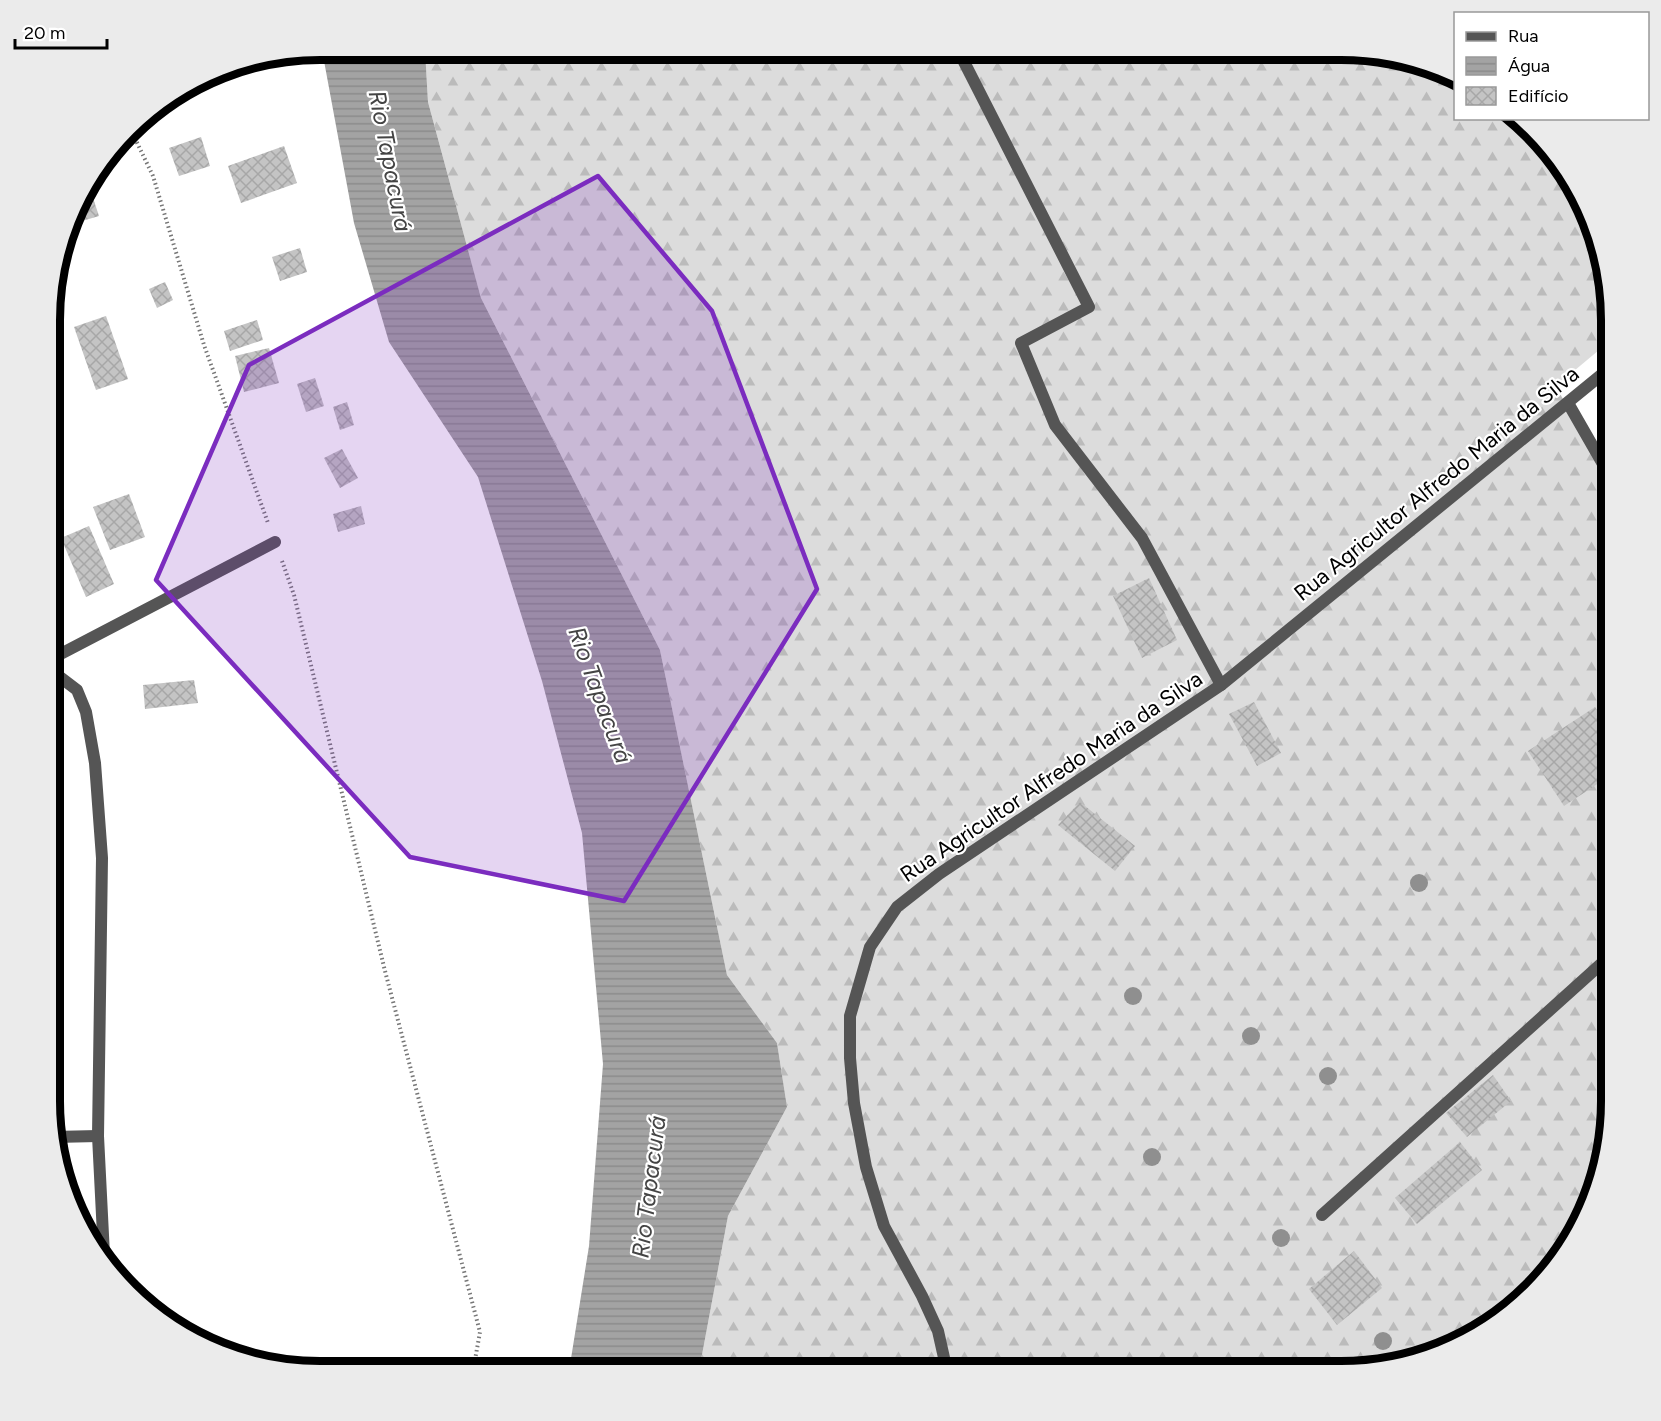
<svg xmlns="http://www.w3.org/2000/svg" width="1661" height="1421" viewBox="0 0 1661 1421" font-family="Figtree,sans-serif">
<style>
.forest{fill:url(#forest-firs)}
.water{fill:url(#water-rules)}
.building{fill:url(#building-cross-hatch)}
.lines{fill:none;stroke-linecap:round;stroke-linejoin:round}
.path{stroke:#777;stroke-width:4;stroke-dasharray:1.5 3;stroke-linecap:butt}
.minor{stroke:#555;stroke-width:12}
.tree{fill:#8f8f8f}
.marked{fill:#7b2cbf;fill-opacity:0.2;stroke:#7b2cbf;stroke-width:4.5;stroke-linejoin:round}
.labels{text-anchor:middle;stroke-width:4.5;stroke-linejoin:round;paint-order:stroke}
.street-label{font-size:22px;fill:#000;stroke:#fff}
.water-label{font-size:24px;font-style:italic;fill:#444;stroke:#fff}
.rim{fill:none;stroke:#000;stroke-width:8}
</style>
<defs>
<pattern id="forest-firs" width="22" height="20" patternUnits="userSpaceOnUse" patternTransform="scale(1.5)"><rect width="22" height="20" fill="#dcdcdc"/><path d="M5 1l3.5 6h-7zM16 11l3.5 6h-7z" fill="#bbb"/></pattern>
<pattern id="water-rules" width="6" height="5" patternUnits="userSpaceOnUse" patternTransform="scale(1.5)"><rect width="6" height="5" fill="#a3a3a3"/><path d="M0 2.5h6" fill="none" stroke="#8b8b8b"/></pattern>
<pattern id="building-cross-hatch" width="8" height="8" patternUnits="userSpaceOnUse" patternTransform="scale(1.5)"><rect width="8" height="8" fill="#c4c4c4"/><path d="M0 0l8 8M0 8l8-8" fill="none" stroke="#a7a7a7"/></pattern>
</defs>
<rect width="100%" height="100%" fill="#fff"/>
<polygon class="forest" points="425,50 1359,50 1455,76 1456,118 1518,119 1532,129 1584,201 1611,302 1611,340 1556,386 1611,487 1611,1101 1591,1205 1532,1292 1445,1351 1358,1371 699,1371 728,1216 787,1107 777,1043 727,975 660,650 481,298 428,102"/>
<polygon class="water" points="322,50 425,50 428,102 481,298 660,650 727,975 777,1043 787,1107 728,1216 699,1371 569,1371 589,1246 603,1064 582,833 542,681 478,477 389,342 354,223"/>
<g class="building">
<polygon points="201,137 210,166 179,176 169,148"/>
<polygon points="284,146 297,183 241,203 228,166"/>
<polygon points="88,183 99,216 72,224 86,185"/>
<polygon points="300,248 307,272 280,281 272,257"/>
<polygon points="165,282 173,300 157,308 149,289"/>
<polygon points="106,316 128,379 96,390 74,327"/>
<polygon points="257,320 263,340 230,351 224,331"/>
<polygon points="269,348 279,383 244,392 235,356"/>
<polygon points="315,378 324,406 306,412 297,384"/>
<polygon points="347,402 354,425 340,430 333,407"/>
<polygon points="342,449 358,478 340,488 324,458"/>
<polygon points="129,494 145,537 110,550 93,507"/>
<polygon points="361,506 365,524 338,532 333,514"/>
<polygon points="89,526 114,584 86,597 61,538"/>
<polygon points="1149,578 1177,640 1142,658 1113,596"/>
<polygon points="194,680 198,703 145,709 143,685"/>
<polygon points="1254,702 1281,753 1257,766 1229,714"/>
<polygon points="1595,707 1611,730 1611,775 1564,806 1528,751"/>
<polygon points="1080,802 1135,846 1115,871 1058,825"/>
<polygon points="1493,1075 1511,1101 1467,1137 1446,1113"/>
<polygon points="1460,1142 1482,1170 1417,1224 1395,1198"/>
<polygon points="1354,1251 1382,1288 1337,1325 1309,1289"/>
</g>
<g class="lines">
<g class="path">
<polyline points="131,130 153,176 204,345 268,523"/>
<polyline points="282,561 294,595 385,971 480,1332 473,1371"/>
</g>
<g class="minor">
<polyline points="958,50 1089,307 1021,343 1055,425 1142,538 1221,685"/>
<polyline points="1568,403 1611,478"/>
<polyline points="51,659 275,542"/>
<polyline points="51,673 56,674 77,690 86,712 95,763 102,858 98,1136 104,1255"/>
<polyline points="54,1137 98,1136"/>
<polyline points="1322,1215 1611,955"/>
<polyline points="947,1371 938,1331 922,1296 884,1226 866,1167 854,1103 850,1058 850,1016 870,947 897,907 939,874 1221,685 1611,367"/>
</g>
</g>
<g class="tree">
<circle cx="1419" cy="883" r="9"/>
<circle cx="1133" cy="996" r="9"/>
<circle cx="1251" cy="1036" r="9"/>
<circle cx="1328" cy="1076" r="9"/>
<circle cx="1152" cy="1157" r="9"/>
<circle cx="1281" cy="1238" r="9"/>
<circle cx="1383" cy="1341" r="9"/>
</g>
<path class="marked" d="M598,176l114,135 105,278 -193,312 -214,-44 -254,-277 93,-215z"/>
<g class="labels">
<g class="street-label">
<text transform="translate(1436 483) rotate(-39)" y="8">Rua Agricultor Alfredo Maria da Silva</text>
<text transform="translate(1051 776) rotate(-34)" y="8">Rua Agricultor Alfredo Maria da Silva</text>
</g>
<g class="water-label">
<text transform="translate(390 161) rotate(79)" y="8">Rio Tapacurá</text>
<text transform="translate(600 695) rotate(70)" y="8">Rio Tapacurá</text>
<text transform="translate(649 1187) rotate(-83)" y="8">Rio Tapacurá</text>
</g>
</g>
<path d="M0 0H1661V1421H0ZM320 60H1341A260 260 0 0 1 1601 320V1101A260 260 0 0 1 1341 1361H320A260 260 0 0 1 60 1101V320A260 260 0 0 1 320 60Z" fill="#ebebeb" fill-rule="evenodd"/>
<path class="rim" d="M320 60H1341A260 260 0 0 1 1601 320V1101A260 260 0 0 1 1341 1361H320A260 260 0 0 1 60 1101V320A260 260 0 0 1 320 60Z"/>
<rect x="1454" y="12" width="195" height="108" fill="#ffffff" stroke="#999999" stroke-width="1.5"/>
<rect x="1466" y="32" width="30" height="9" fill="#555555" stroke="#999999" stroke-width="1.5"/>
<text x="1508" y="42" font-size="18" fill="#000000">Rua</text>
<rect x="1466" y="57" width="30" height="18" fill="url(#water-rules)" stroke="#999999" stroke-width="1.5"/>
<text x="1508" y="72" font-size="18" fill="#000000">Água</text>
<rect x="1466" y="87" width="30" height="18" fill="url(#building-cross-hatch)" stroke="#999999" stroke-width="1.5"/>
<text x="1508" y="102" font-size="18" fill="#000000">Edifício</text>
<path d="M15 39v9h92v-9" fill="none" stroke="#000000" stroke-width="3"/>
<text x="24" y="39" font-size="18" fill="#000000" stroke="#ffffff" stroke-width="4.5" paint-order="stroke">20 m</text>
</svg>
